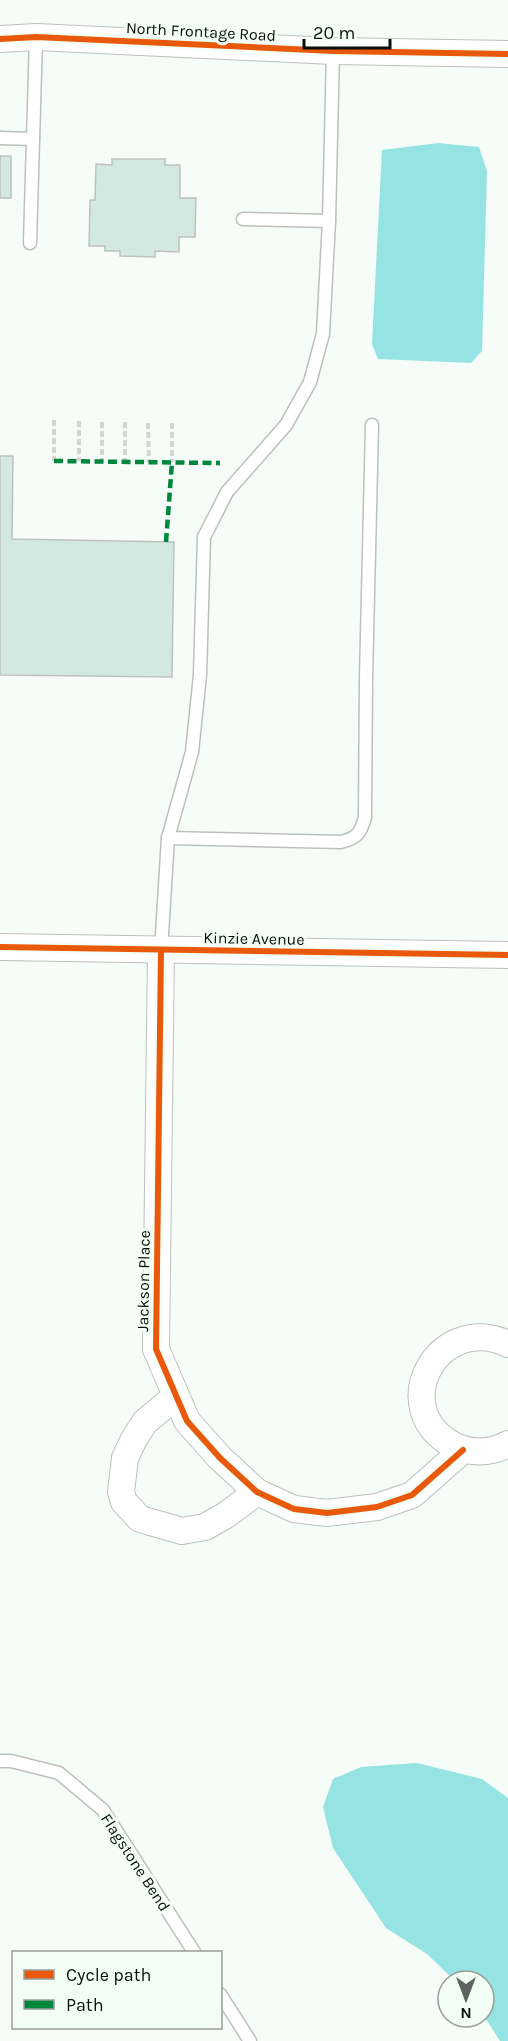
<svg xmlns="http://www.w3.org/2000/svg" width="508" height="2041" viewBox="0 0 508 2041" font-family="Karla,sans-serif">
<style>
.water{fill:#95e4e3}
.building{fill:#d2e8e0;stroke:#bdc2bf;stroke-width:1.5}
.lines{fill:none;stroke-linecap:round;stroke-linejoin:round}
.service-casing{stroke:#bcc1bd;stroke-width:15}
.minor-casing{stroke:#bcc1bd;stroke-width:28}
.path{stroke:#d3d5d3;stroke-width:4;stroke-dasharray:6 3;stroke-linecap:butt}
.service{stroke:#fefffe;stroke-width:12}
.minor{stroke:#fefffe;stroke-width:26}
.quiet{stroke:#00873e;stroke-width:4.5;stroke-dasharray:9 4.5;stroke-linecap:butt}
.cycleway-casing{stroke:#f3fff5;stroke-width:10}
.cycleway{stroke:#e8590c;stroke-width:6}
.labels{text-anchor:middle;stroke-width:6;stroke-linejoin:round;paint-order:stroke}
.street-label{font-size:16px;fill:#0b100c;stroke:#f3fff5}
</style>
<rect width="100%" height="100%" fill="#f6fcf7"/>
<g class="water">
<polygon points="438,143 479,147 487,171 482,351 471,363 378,359 372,344 382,150"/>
<polygon points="417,1763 482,1779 508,1798 508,2041 500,2041 484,2016 484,1981 455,1981 427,1954 386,1928 333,1848 323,1807 333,1779 361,1767"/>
</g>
<g class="building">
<rect x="0" y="156" width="11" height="42"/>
<polygon points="112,159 165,159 165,165 180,165 180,198 196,198 195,237 179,237 179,252 155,251 155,257 120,256 120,251 105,251 105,246 89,246 90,200 95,200 96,164 112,165"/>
<polygon points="0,456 13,456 12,539 174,542 172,677 0,675"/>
</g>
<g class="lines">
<defs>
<g id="service">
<polyline points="0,138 33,139"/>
<polyline points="243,219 329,221"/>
<polyline points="30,243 36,37"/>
<path d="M168,838l173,4c17,-4 20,-10 24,-25l1,-139 6,-253"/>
<polyline points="161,950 168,838 192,752 200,675 204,537 227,492 286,425 310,382 323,334 329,221 333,51"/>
<polyline points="0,1761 11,1761 59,1773 103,1810 194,1952"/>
<polyline points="220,1994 250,2041"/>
</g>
<g id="minor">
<polyline points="0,39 36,37 333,51 508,54"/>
<polyline points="0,947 508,955"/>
<polyline points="161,950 156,1349 187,1421 220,1458 257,1492 294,1509 327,1513 377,1507 412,1495 463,1450"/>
<path d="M508,1344c-72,-33 -123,67 -53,102 17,8 37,7 53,-2"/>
<polyline points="176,1396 145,1422 134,1439 125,1458 121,1492 124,1502 140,1519 182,1531 205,1527 226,1515 257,1492"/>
</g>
</defs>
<use href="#service" class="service-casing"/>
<use href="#minor" class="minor-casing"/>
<g class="path">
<polyline points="54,420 54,461"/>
<polyline points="79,421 79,461"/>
<polyline points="102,422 102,462"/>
<polyline points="125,422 125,462"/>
<polyline points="148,423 149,462"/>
<polyline points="172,423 172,462"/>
</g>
<use href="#service" class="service"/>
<use href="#minor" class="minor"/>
<g class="quiet">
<polyline points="54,461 220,463"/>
<polyline points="166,542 172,462"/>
</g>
<defs>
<g id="cycleway">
<polyline points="0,39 36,37 333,51 508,54"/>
<polyline points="0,947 508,955"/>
<polyline points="161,950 156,1349 187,1421 220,1458 257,1492 294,1509 327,1513 377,1507 412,1495 463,1450"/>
</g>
</defs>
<use href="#cycleway" class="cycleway-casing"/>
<use href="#cycleway" class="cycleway"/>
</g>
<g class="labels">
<g class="street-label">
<text transform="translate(201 31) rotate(3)" y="6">North Frontage Road</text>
<text transform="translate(254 938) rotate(1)" y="6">Kinzie Avenue</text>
<text transform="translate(143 1281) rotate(-89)" y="6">Jackson Place</text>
<text transform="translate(136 1862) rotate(57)" y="6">Flagstone Bend</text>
</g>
</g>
<rect x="12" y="1951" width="210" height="78" fill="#f3fff5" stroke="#969f98" stroke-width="1.5"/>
<rect x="24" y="1970" width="30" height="9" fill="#e8590c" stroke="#969f98" stroke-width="1.5"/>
<text x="66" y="1981" font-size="18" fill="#0b100c">Cycle path</text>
<rect x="24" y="2000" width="30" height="9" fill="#00873e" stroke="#969f98" stroke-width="1.5"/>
<text x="66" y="2011" font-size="18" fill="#0b100c">Path</text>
<g transform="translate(466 1999) rotate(180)"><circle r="28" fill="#f3fff5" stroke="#969f98" stroke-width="1.5"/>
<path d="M0-4.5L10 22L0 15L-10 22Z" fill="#5d635e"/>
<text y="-9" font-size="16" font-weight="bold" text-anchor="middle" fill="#0b100c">N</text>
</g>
<path d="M304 39v9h86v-9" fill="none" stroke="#0b100c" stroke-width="3"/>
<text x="313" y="39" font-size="18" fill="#0b100c" stroke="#f3fff5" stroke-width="4.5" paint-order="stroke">20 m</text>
</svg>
